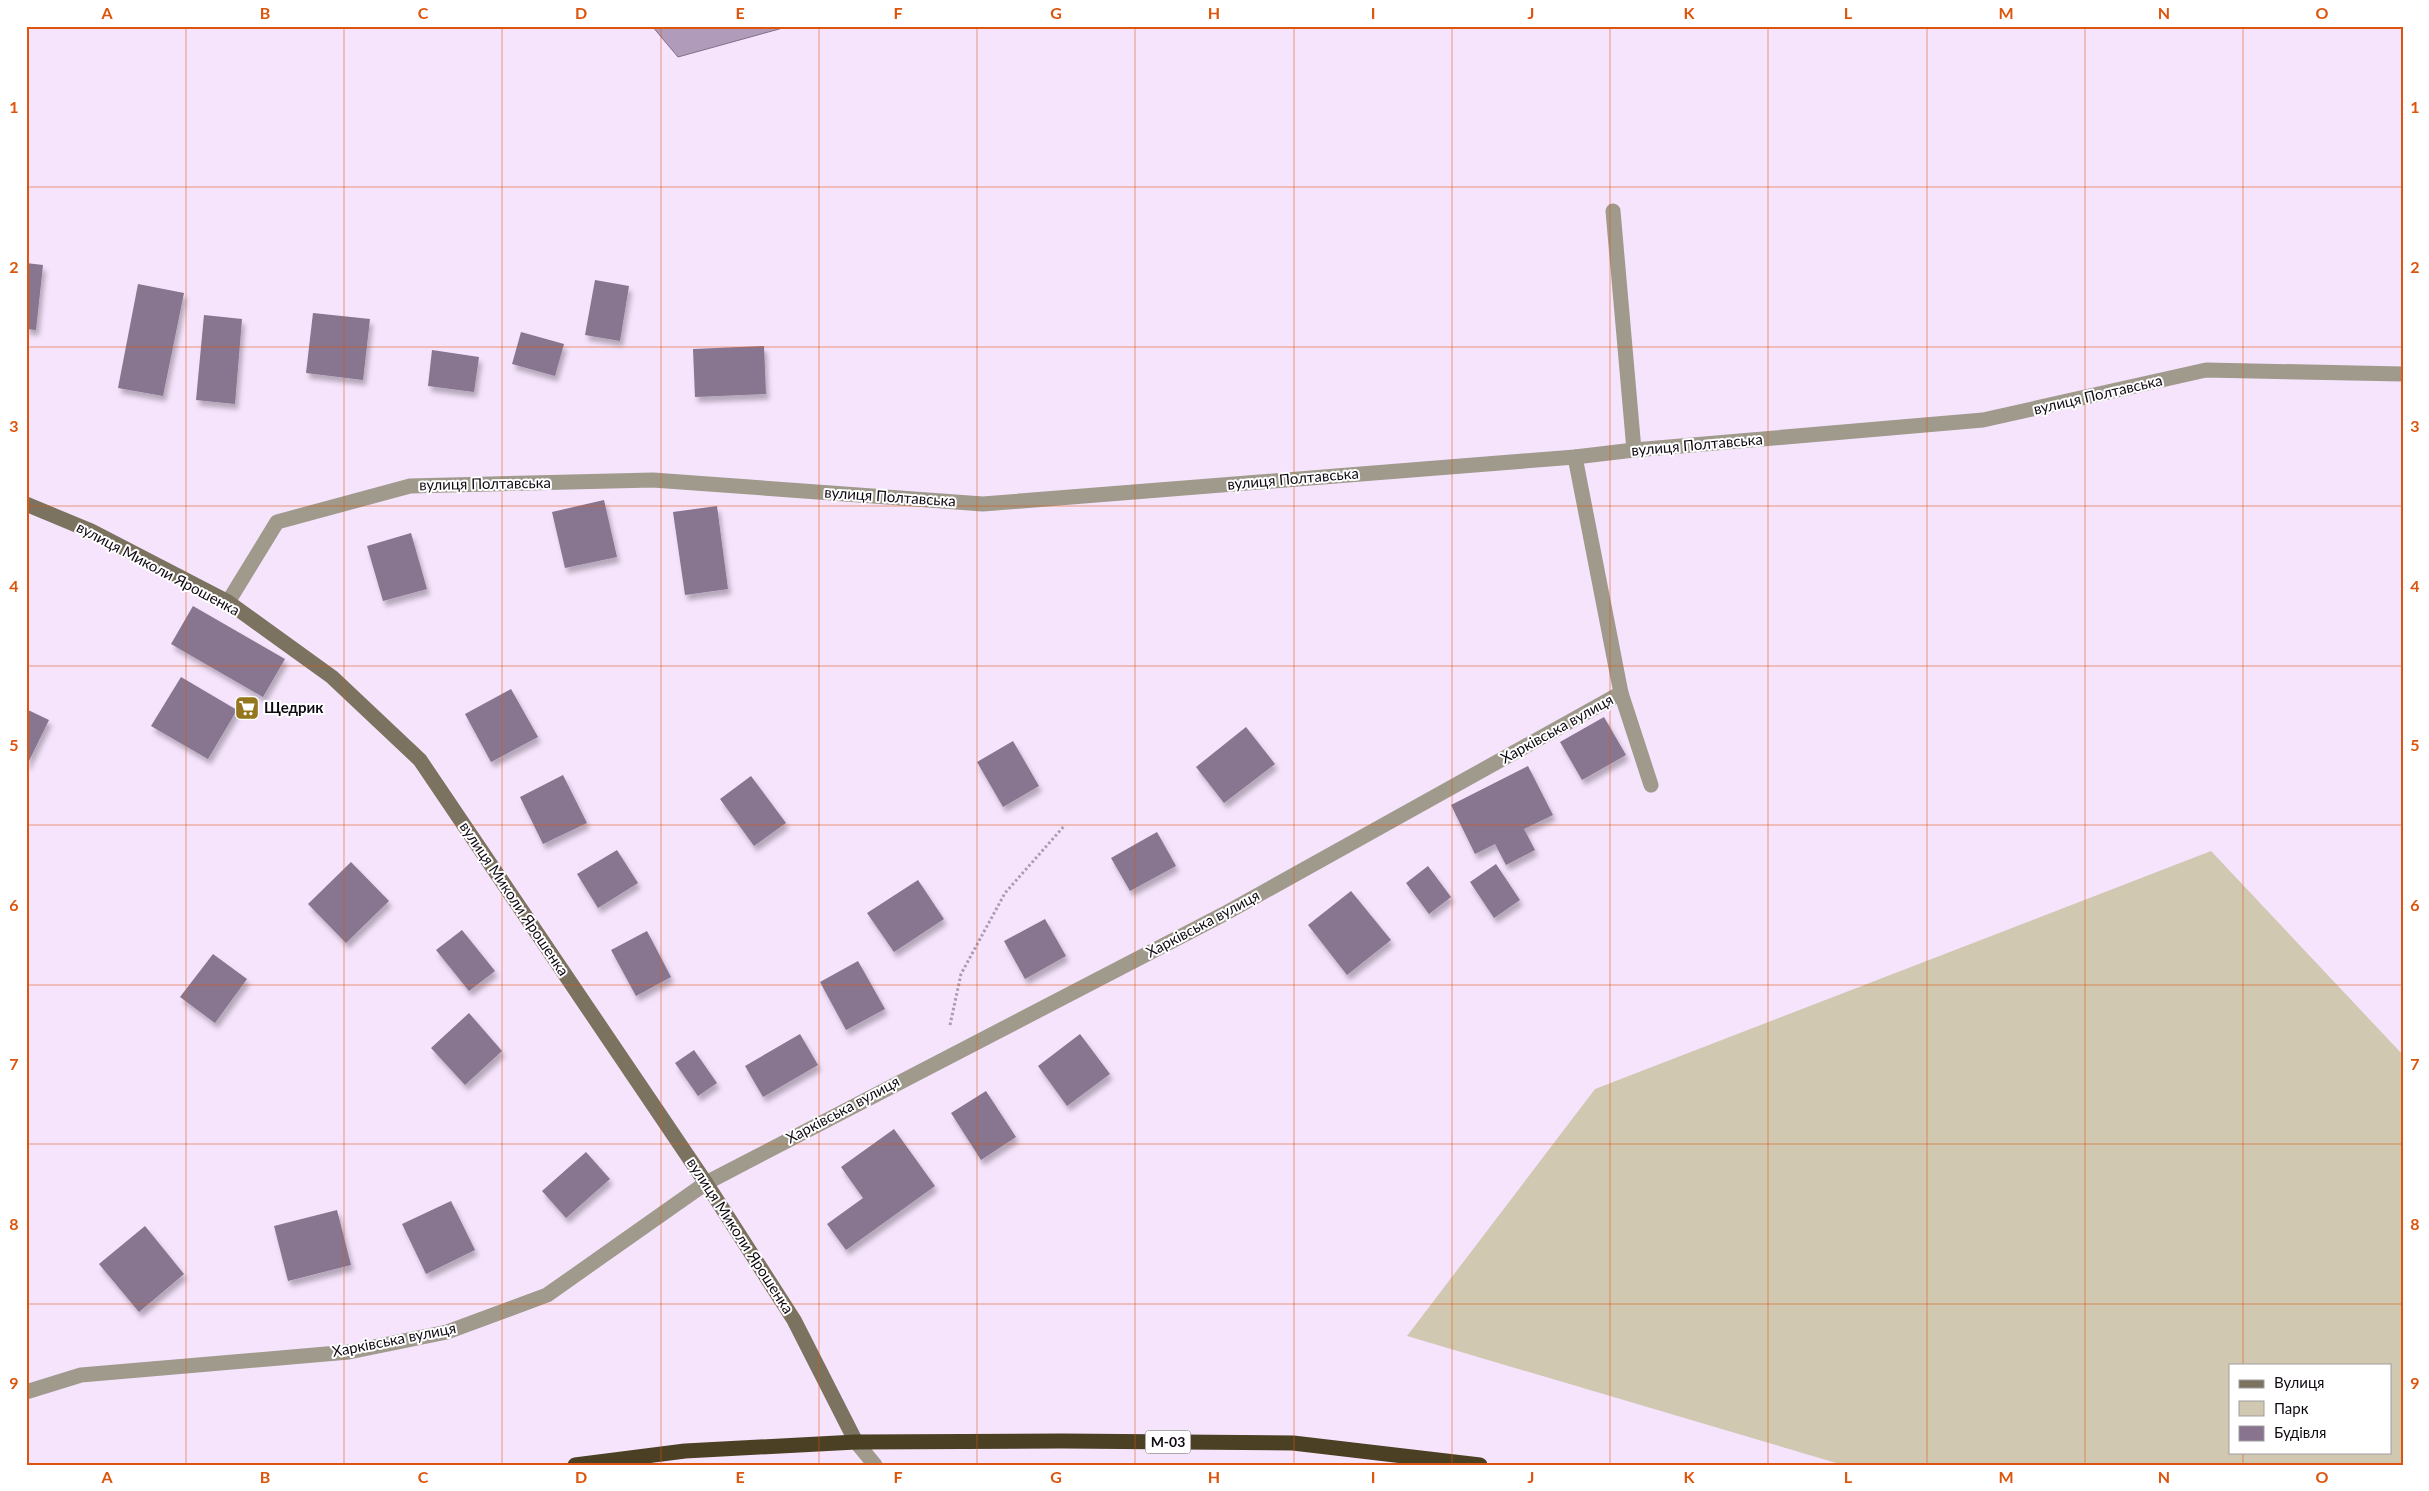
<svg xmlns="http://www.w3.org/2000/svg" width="2429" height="1491" viewBox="0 0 2429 1491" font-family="Lato,sans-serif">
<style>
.green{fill:#d0c8b1;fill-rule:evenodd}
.water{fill:#b19bba;stroke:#817088}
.building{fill:#88748f;filter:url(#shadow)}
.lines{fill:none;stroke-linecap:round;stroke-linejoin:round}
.path{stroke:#aa9baf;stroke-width:3;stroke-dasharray:2.5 2.5;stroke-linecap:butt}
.lane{stroke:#9f9a8c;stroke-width:15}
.street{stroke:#9f9a8c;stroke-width:15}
.secondary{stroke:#7b735f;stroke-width:15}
.highway{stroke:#4b4023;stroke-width:15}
.grid{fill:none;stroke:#dd550c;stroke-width:1;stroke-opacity:0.55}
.labels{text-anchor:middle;stroke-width:4;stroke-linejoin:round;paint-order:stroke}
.shield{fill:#fff;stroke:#58545a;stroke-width:1}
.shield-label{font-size:14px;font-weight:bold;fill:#110a13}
.street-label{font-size:15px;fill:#110a13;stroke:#fff}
.poi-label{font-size:15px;font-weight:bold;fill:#110a13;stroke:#fff;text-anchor:start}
.neatline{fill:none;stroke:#dd550c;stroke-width:2}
.grid-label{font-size:16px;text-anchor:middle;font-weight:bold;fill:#dd550c}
</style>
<defs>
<filter id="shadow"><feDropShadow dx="3" dy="5.5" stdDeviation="2.5" flood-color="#0004"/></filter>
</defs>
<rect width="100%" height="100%" fill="#f6e4fd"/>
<path class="green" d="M2211,851l192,204v410h-560l-436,-129 188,-247zM2230,1365h160v87h-160z"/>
<polygon class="water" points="652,26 790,26 678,57"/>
<g class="building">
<polygon points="26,263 43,265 36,330 26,329"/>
<polygon points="595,280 629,286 620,341 585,335"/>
<polygon points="138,284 184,293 163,396 118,388"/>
<polygon points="313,313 370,319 363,380 306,373"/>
<polygon points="204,315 242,319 235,404 196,400"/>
<polygon points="521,332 564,344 555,376 512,364"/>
<polygon points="764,346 766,394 695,397 693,349"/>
<polygon points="432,350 479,357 474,392 428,386"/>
<polygon points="604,500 617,557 565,568 552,512"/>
<polygon points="717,506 728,589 685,595 673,512"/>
<polygon points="411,533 427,589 383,601 367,546"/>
<polygon points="193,606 285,659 263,697 171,644"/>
<polygon points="181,677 237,710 208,759 151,726"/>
<polygon points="511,689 538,737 491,762 465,714"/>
<polygon points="26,709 49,720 26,767"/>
<polygon points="1604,717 1626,755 1582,780 1560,742"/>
<polygon points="1246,727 1275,764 1224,803 1196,767"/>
<polygon points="1013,741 1039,786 1003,807 977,762"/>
<polygon points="1528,766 1553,815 1524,829 1535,850 1506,865 1495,844 1475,854 1451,805"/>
<polygon points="563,775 587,823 543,844 520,797"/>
<polygon points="751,776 786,823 754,846 720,799"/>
<polygon points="1157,832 1176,866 1130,891 1111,858"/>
<polygon points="617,850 638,883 598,908 577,874"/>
<polygon points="351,862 389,901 346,943 308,904"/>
<polygon points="1496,864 1520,900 1494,918 1470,882"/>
<polygon points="1428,866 1451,897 1429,914 1406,883"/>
<polygon points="918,880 944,919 894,952 867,913"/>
<polygon points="1351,891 1391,940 1347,975 1308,925"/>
<polygon points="1045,919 1066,956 1025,979 1004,941"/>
<polygon points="462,930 495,971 469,991 436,950"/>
<polygon points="647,931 671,977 636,996 611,950"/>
<polygon points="213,954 247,979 215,1023 180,997"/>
<polygon points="858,961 885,1009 846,1030 820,982"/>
<polygon points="469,1013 502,1051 465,1085 431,1048"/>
<polygon points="800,1034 818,1065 763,1097 745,1066"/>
<polygon points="1080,1034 1110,1074 1067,1106 1038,1066"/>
<polygon points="694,1050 717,1083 698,1096 675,1063"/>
<polygon points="986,1091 1016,1137 981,1160 951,1113"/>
<polygon points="894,1129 935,1186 846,1250 827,1224 863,1198 841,1167"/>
<polygon points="586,1152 610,1179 566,1218 542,1191"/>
<polygon points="451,1201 475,1250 426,1274 402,1224"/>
<polygon points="337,1210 351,1265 288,1281 274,1226"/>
<polygon points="145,1226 184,1274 139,1312 99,1264"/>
</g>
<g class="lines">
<polyline class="path" points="950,1025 961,974 1005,893 1065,825"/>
<polyline class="lane" points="856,1442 875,1465"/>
<g class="street">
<polyline points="1613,211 1634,450"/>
<polyline points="228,602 277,522 410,486 653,480 983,504 1575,457 1634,450 1983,420 2206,370 2403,374"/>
<polyline points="1621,693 1651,785"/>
<polyline points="26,1392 81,1375 349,1352 447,1332 547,1295 706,1183 1224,914 1621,693 1575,457"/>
</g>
<polyline class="secondary" points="26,504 91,531 228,602 332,677 420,760 706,1183 794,1320 856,1442"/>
<polyline class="highway" points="575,1465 685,1451 856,1442 1062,1441 1293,1443 1480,1465"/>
</g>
<path class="grid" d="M186,26v1439M344,26v1439M502,26v1439M661,26v1439M819,26v1439M977,26v1439M1135,26v1439M1294,26v1439M1452,26v1439M1610,26v1439M1768,26v1439M1927,26v1439M2085,26v1439M2243,26v1339M26,187h2377M26,347h2377M26,506h2377M26,666h2377M26,825h2377M26,985h2377M26,1144h2377M26,1304h2377M2243,1452v13"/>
<defs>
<symbol id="supermarket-square" viewBox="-11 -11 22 22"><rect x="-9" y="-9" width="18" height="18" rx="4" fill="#93761d" stroke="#fff"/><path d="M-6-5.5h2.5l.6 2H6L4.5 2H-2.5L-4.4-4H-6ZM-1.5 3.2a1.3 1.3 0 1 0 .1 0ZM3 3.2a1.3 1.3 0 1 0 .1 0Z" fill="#fff"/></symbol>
</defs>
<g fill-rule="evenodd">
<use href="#supermarket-square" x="233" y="694" width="28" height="28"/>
</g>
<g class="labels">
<rect class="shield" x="1145.5" y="1430.5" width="45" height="23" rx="4"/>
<g class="shield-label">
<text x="1168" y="1447">М-03</text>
</g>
<g class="street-label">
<text transform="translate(2098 395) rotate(-13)" y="5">вулиця Полтавська</text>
<text transform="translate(1697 445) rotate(-5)" y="5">вулиця Полтавська</text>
<text transform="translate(1293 479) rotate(-5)" y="5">вулиця Полтавська</text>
<text transform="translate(485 484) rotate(-1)" y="5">вулиця Полтавська</text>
<text transform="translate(890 497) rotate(4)" y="5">вулиця Полтавська</text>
<text transform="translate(158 569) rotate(28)" y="5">вулиця Миколи Ярошенка</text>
<text transform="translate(1557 729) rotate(-29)" y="5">Харківська вулиця</text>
<text transform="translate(514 899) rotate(56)" y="5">вулиця Миколи Ярошенка</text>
<text transform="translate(1203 924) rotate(-28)" y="5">Харківська вулиця</text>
<text transform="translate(843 1110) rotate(-28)" y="5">Харківська вулиця</text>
<text transform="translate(740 1236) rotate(57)" y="5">вулиця Миколи Ярошенка</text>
<text transform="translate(394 1340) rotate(-11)" y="5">Харківська вулиця</text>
</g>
<g class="poi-label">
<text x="264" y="713">Щедрик</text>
</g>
</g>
<rect width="2429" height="1491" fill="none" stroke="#ffffff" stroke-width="55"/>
<rect x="2229" y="1364" width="162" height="90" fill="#ffffff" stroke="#a09da1"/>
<rect x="2239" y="1380" width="25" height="8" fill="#7b735f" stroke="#a09da1"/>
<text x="2274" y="1388" font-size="15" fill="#110a13">Вулиця</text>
<rect x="2239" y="1401" width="25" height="15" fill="#d0c8b1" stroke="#a09da1"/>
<text x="2274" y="1414" font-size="15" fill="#110a13">Парк</text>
<rect x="2239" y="1426" width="25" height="15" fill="#88748f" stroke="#a09da1"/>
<text x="2274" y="1438" font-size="15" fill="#110a13">Будівля</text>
<rect x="28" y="28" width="2374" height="1436" class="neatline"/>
<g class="grid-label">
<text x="107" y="19">A</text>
<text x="265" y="19">B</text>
<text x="423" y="19">C</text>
<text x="581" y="19">D</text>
<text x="740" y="19">E</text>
<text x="898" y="19">F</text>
<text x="1056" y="19">G</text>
<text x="1214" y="19">H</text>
<text x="1373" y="19">I</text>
<text x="1531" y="19">J</text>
<text x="1689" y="19">K</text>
<text x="1848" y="19">L</text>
<text x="2006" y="19">M</text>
<text x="2164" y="19">N</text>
<text x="2322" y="19">O</text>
<text x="14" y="113">1</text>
<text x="2415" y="113">1</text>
<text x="14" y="273">2</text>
<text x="2415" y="273">2</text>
<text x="14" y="432">3</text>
<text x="2415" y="432">3</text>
<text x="14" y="592">4</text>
<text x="2415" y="592">4</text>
<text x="14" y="751">5</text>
<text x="2415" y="751">5</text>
<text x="14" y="911">6</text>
<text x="2415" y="911">6</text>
<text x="14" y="1070">7</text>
<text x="2415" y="1070">7</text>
<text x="14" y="1230">8</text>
<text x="2415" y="1230">8</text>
<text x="14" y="1389">9</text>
<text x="2415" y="1389">9</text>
<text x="107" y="1483">A</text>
<text x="265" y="1483">B</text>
<text x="423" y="1483">C</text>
<text x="581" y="1483">D</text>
<text x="740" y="1483">E</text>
<text x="898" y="1483">F</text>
<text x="1056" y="1483">G</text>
<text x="1214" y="1483">H</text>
<text x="1373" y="1483">I</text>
<text x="1531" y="1483">J</text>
<text x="1689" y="1483">K</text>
<text x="1848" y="1483">L</text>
<text x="2006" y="1483">M</text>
<text x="2164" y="1483">N</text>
<text x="2322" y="1483">O</text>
</g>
</svg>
